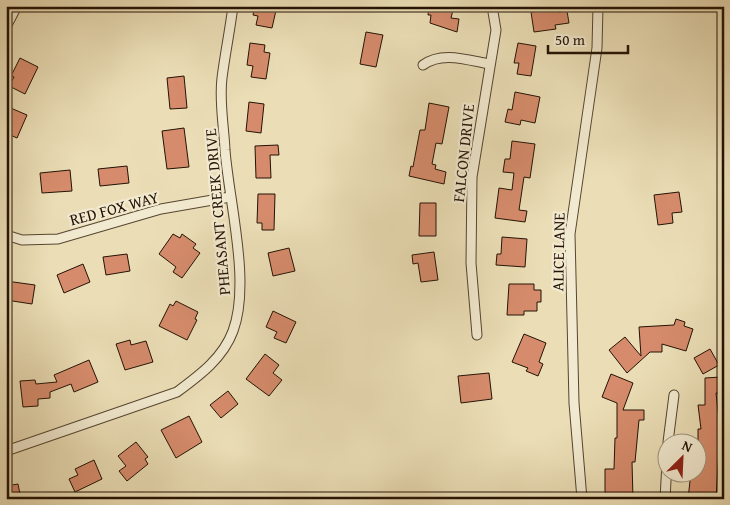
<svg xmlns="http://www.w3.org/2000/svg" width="730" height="505" viewBox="0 0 730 505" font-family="'Gentium Book Plus',serif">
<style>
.building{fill:#d68c6c;stroke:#241204}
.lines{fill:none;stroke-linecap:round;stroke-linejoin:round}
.street-casing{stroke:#564530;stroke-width:11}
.street{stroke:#f2ead0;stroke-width:9}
.labels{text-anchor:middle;stroke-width:4.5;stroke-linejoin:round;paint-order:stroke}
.street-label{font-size:16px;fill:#241204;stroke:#f2ead0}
</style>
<rect width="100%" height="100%" fill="#ebdeb6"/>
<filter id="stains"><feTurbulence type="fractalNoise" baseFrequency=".004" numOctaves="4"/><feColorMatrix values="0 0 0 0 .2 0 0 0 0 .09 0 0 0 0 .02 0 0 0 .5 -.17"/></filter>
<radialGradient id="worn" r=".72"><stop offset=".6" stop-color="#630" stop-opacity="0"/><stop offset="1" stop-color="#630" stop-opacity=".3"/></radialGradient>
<g class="building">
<polygon points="255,6 277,6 272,28 256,25 258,16 253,15"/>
<polygon points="429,6 454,6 451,18 459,19 457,32 430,23 431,15 428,15"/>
<polygon points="538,6 557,6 558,12 567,11 569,23 555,25 556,29 534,32 531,12 539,11"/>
<polygon points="366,32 383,35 376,67 360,64"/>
<polygon points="250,43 265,45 264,52 270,53 266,79 251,77 253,66 247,65"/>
<polygon points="518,43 536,46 531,76 517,74 519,63 514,63"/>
<polygon points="20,58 38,67 25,94 9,86 14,77 11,76"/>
<polygon points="184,76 187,108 170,109 167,78"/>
<polygon points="515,92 540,97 535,123 521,120 520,125 505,122 508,109 512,110"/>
<polygon points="249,102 264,104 261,133 246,131"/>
<polygon points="429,103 449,107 442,144 436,143 432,164 436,165 435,169 446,172 444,184 409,176 411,166 413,167 420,130 425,130"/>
<polygon points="6,106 27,115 17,138 6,133"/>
<polygon points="184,128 189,167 167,169 162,131"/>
<polygon points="512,141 535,144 530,178 524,177 519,210 527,211 525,222 495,218 499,188 512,190 514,173 503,172 505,159 510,159"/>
<polygon points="278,145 279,155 270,155 271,178 256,178 255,146"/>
<polygon points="127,166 129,183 100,186 98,169"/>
<polygon points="70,170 72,191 42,193 40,173"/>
<polygon points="679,192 682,212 672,213 673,223 658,225 654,195"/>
<polygon points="258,194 275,194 274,230 262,230 262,223 257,223"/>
<polygon points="420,203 436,203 436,236 419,236"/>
<polygon points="173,234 180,238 182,234 196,244 193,248 200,253 182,278 173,272 176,267 159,254"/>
<polygon points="502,237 527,239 525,267 496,265 497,254 501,254"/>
<polygon points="289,248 295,271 273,276 268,253"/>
<polygon points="434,252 438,280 421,282 418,263 413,264 412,255"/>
<polygon points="127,254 130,271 106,275 103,257"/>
<polygon points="83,264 90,282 64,293 57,275"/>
<polygon points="6,281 35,285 32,304 6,300"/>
<polygon points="509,284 534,284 534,290 541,290 541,302 537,302 537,311 524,311 524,315 507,315"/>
<polygon points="176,301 198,312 195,319 197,320 187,340 159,326 170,304 173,306"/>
<polygon points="273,311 296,322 286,343 274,338 277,332 266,327"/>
<polygon points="676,319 685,322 684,326 693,329 686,351 662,344 662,352 650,352 627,373 609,350 625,337 641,356 639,327 674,325"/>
<polygon points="524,334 546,343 539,362 543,364 538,376 526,371 528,368 512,362"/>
<polygon points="130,340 131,345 146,341 153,362 125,370 116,344"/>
<polygon points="710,349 719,365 703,374 694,358"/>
<polygon points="265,354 279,365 273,373 282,380 269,396 246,379"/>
<polygon points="89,360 98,382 74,392 71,384 50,392 50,398 38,399 38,406 23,407 20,381 35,380 36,384 57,382 54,375"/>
<polygon points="489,373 492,399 461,403 458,376"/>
<polygon points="611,374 633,383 623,410 644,410 644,420 639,420 635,462 632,462 633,499 607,499 605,491 605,469 614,469 615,438 617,438 617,403 602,397"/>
<polygon points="721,377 722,393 716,393 720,430 716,499 688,499 691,472 698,472 698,429 701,429 698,405 705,405 705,378"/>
<polygon points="228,391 238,404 221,418 210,405"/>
<polygon points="189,416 202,442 176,458 161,430"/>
<polygon points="136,442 148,457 145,459 148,464 127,481 119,471 126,466 118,456"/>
<polygon points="94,460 102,479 75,492 69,479 78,475 75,469"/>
<polygon points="18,484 21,499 6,499 6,486"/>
</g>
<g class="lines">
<defs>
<g id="street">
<polyline points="6,27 17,6"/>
<path d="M423,65c19,-14 44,-5 66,-1"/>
<polyline points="6,235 22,240 58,239 161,209 230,197"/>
<polyline points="477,335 471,263 472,177 496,30 492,6"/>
<polyline points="668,442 674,395"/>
<path d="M6,451l171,-59c23,-17 46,-34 56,-61 18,-48 -4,-129 -8,-181 -1,-23 -6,-49 -3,-72 3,-24 8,-48 11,-72"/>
<polyline points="582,499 574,403 570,234 597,48 598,6"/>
<polyline points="665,499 668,444"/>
</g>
</defs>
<use href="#street" class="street-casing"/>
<use href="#street" class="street"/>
</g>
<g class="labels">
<g class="street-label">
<text transform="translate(463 153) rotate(-84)" y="6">FALCON DRIVE</text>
<text transform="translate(114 208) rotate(-15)" y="6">RED FOX WAY</text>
<text transform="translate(217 212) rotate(-95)" y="6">PHEASANT CREEK DRIVE</text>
<text transform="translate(558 252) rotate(-89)" y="6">ALICE LANE</text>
</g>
</g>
<rect width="730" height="505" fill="none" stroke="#ebdeb6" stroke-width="25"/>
<rect x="8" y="8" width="715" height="490" fill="none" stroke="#241204" stroke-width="2.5"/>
<rect x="12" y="12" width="705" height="480" fill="none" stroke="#241204"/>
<g transform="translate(682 458) rotate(24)"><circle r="24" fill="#f2ead0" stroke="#a0947e"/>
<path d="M0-4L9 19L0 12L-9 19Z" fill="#8f2418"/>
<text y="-8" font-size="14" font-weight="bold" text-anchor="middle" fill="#241204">N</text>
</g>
<path d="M548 45v8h80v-8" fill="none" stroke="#241204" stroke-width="2.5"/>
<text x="555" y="45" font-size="15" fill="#241204" stroke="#f2ead0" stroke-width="4" paint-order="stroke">50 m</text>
<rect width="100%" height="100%" filter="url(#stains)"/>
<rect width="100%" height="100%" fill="url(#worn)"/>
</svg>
